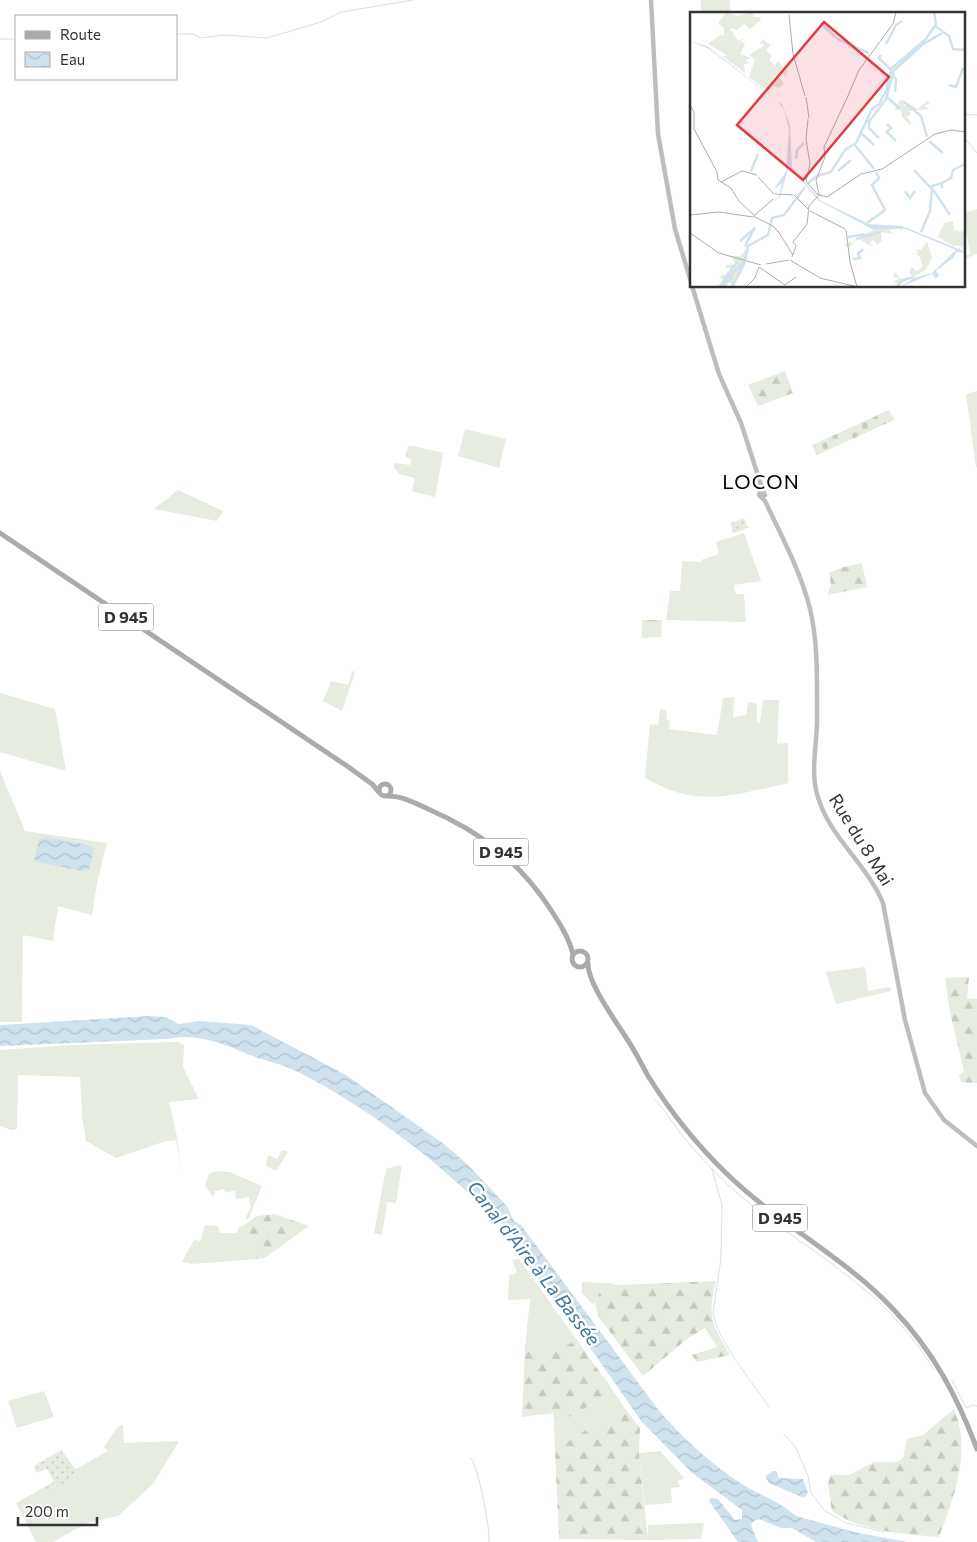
<svg xmlns="http://www.w3.org/2000/svg" width="977" height="1542" viewBox="0 0 977 1542" font-family="Commissioner,sans-serif">
<style>
.grass{fill:#e6ecdf}
.forest{fill:url(#forest-firs)}
.cemetery{fill:url(#cemetery-stones)}
.park{fill:url(#park-dots)}
.water{fill:url(#water-waves)}
.lines{fill:none;stroke-linecap:round;stroke-linejoin:round}
.stream{stroke:#cfe2ee;stroke-width:1}
.secondary{stroke:#bdbdbd;stroke-width:4.5}
.primary{stroke:#ababab;stroke-width:5}
.labels{text-anchor:middle;stroke-width:5;stroke-linejoin:round;paint-order:stroke}
.shield{fill:#fff;stroke:#707070;stroke-width:1}
.shield-label{font-size:16px;font-weight:bold;fill:#333}
.street-label{font-size:18px;fill:#333;stroke:#fff}
.water-label{font-size:19px;font-style:italic;fill:#3f7597;stroke:#fff}
.quarter-label{font-size:20px;letter-spacing:1px;fill:#000;stroke:#fff}
.inset-river{fill:none;stroke:#cfe2ee;stroke-width:2.5}
.inset-road{fill:none;stroke:#adadad;stroke-width:1}
.view{fill:#e63946;fill-opacity:0.15;stroke:#e63946;stroke-width:2.5}
.inset-edge{fill:none;stroke:#333;stroke-width:2.5}
</style>
<defs>
<pattern id="forest-firs" width="22" height="20" patternUnits="userSpaceOnUse" patternTransform="scale(1.25)"><rect width="22" height="20" fill="#e6ecdf"/><path d="M5 1l3.5 6h-7zM16 11l3.5 6h-7z" fill="#c6cbc0"/></pattern>
<pattern id="cemetery-stones" width="16" height="16" patternUnits="userSpaceOnUse" patternTransform="scale(1.25)"><rect width="16" height="16" fill="#e6ecdf"/><path d="M2 7V4a2 2 0 0 1 4 0v3zM10 15v-3a2 2 0 0 1 4 0v3z" fill="#c6cbc0"/></pattern>
<pattern id="park-dots" width="8" height="8" patternUnits="userSpaceOnUse" patternTransform="scale(1.25)"><rect width="8" height="8" fill="#e6ecdf"/><path d="M2 2h.1M6 6h.1" fill="none" stroke="#c6cbc0" stroke-width="1.8" stroke-linecap="round"/></pattern>
<pattern id="water-waves" width="16" height="10" patternUnits="userSpaceOnUse" patternTransform="scale(1.25)"><rect width="16" height="10" fill="#cfe2ee"/><path d="M0 5q4-4 8 0t8 0" fill="none" stroke="#b2c2cd"/></pattern>
</defs>
<rect width="100%" height="100%" fill="#fff"/>
<g class="grass">
<rect x="701" y="0" width="29" height="14"/>
<polygon points="977,209 977,254 963,259 963,257 970,254 963,213"/>
<polygon points="977,391 977,467 976,467 966,394"/>
<polygon points="465,429 506,439 499,468 458,456"/>
<polygon points="409,445 443,453 435,497 412,491 415,478 399,474 394,467 395,463 410,465 411,460 405,456"/>
<polygon points="178,490 223,511 217,521 154,509"/>
<polygon points="744,533 761,581 734,585 736,594 744,594 746,622 666,620 670,591 680,591 682,561 702,562 701,560 719,554 716,542"/>
<polygon points="352,671 355,672 342,711 323,701 331,681 348,685"/>
<polygon points="0,693 55,709 66,771 0,752"/>
<path d="M734,697l-1,20 13,-2 2,-13 9,2v19l3,-1 3,-22h16l-2,44 11,-1v40c-41,9 -81,23 -123,5 -7,-3 -13,-7 -20,-10l5,-54 8,1 2,-16 6,1 1,10 3,1 -1,8 48,6 6,-37z"/>
<polygon points="0,771 25,831 107,843 98,878 92,915 58,906 53,941 23,935 22,1022 0,1022"/>
<polygon points="865,967 868,991 890,987 891,991 836,1004 826,972"/>
<polygon points="178,1042 184,1045 183,1067 199,1099 169,1102 177,1137 182,1171 176,1140 166,1141 116,1158 86,1141 82,1115 80,1077 18,1075 17,1129 11,1130 0,1126 0,1050 72,1045"/>
<polygon points="282,1150 288,1152 276,1171 266,1166 268,1155 277,1159"/>
<polygon points="402,1165 396,1203 387,1202 382,1235 374,1233 386,1169"/>
<polygon points="215,1171 230,1172 262,1186 248,1220 245,1219 251,1207 249,1197 236,1199 235,1191 225,1192 224,1189 215,1191 213,1197 205,1185 209,1174"/>
<polygon points="205,1225 218,1226 220,1233 237,1233 239,1227 244,1225 249,1233 257,1259 192,1264 182,1262 194,1240 200,1241"/>
<polygon points="519,1259 577,1340 540,1359 536,1347 525,1348 530,1299 508,1300 509,1276 517,1272 512,1260"/>
<polygon points="582,1282 605,1283 593,1305 582,1293"/>
<polygon points="44,1391 54,1417 17,1428 8,1401"/>
<polygon points="614,1392 624,1407 555,1449 554,1425"/>
<polygon points="123,1425 124,1443 179,1441 153,1484 118,1516 87,1523 53,1542 36,1542 16,1503 108,1451 104,1447 118,1426"/>
<polygon points="660,1451 684,1478 678,1481 680,1487 671,1488 672,1503 645,1505 639,1453"/>
<polygon points="704,1523 701,1539 648,1540 648,1525"/>
</g>
<g class="forest">
<polygon points="785,371 793,393 758,406 748,385"/>
<polygon points="862,563 867,587 827,595 831,585 829,573 840,568"/>
<polygon points="642,620 662,620 661,637 642,638"/>
<polygon points="969,977 967,998 977,999 977,1083 961,1082 959,1075 964,1071 950,1013 945,978"/>
<polygon points="275,1214 309,1226 265,1258 257,1259 249,1233 244,1225 257,1216"/>
<path d="M716,1281c-9,36 -4,43 14,74l-33,7 -5,-7 25,-8 -12,-19 -18,11 -44,37 -45,-60 -3,-15 10,-18 15,2z"/>
<polygon points="577,1340 614,1392 554,1425 553,1413 522,1417 525,1348 536,1347 540,1359"/>
<polygon points="624,1407 640,1428 639,1453 648,1540 559,1539 555,1449"/>
<path d="M954,1409c18,44 0,87 -15,128 -36,-3 -77,-5 -107,-26l-4,-26 2,-10h19l25,-13h23l6,-4 4,-19 16,-4z"/>
</g>
<polygon class="cemetery" points="889,410 894,420 817,455 812,445"/>
<g class="park">
<polygon points="744,518 748,528 733,533 731,523"/>
<polygon points="61,1450 80,1475 47,1492 44,1488 54,1482 47,1469 36,1473 34,1466"/>
</g>
<g class="water">
<path d="M45,837c10,0 17,5 24,5 10,1 16,1 25,6l-5,21 -7,2 -48,-10 5,-21z"/>
<path d="M149,1016l17,1 12,7 22,-3 51,4 95,50 98,69 23,20 40,42 7,15 7,4 136,183c24,29 52,54 83,75 18,11 41,19 56,33l58,16 53,10h-91l-24,-14h-11l-22,-9 -5,2 -3,4 7,17h-20l-29,-41 2,-3 7,1 17,21 7,-1v-9l-51,-38 -49,-50 -46,-66 -82,-110c-11,-16 -16,-33 -34,-42 -53,-51 -114,-97 -180,-131 -19,-10 -41,-13 -60,-22 -22,-10 -49,-18 -73,-12l-167,7v-21z"/>
<polygon points="773,1471 777,1472 778,1478 803,1479 808,1493 804,1498 769,1483 765,1476"/>
</g>
<g class="lines">
<g class="stream">
<polyline points="176,34 194,34 200,38 224,35 267,38 321,22 341,12 413,0"/>
<polyline points="0,39 16,39"/>
<polyline points="963,114 977,115"/>
<polyline points="963,136 977,153"/>
<path d="M653,1098c11,10 19,24 28,36 14,17 30,35 46,50 72,65 156,99 207,186"/>
<path d="M712,1169l10,36 -1,53 -8,55c5,29 39,68 56,94"/>
<polyline points="952,1380 966,1408 973,1405 977,1406"/>
<polyline points="784,1434 796,1448 808,1476 811,1493 824,1510 846,1523 884,1532"/>
<path d="M471,1458c8,12 19,69 18,84"/>
</g>
<g class="secondary">
<polyline points="651,0 658,134 675,229 691,282"/>
<polyline points="692,286 719,374 741,423 763,491"/>
<path d="M761,497l4,-2 -2,-4 -3,1 -1,3 6,6c16,34 36,71 45,108 8,33 7,71 7,105 1,27 -7,54 0,80 11,42 50,70 66,109l22,117 20,73 19,27 33,26"/>
</g>
<g class="primary">
<polyline points="0,533 347,766 372,784 379,792"/>
<circle cx="385" cy="790" r="6"/>
<path d="M388,796c14,0 27,7 40,13 53,23 91,52 123,101 9,14 18,28 22,44"/>
<circle cx="580" cy="959" r="8"/>
<path d="M588,963c-1,19 27,57 37,73 9,13 16,27 23,40 22,35 48,68 78,97 52,51 119,84 168,137 39,41 63,86 83,139"/>
</g>
</g>
<g class="labels">
<g class="shield">
<rect x="98.5" y="603.5" width="55" height="27" rx="4"/>
<rect x="473.5" y="838.5" width="55" height="27" rx="4"/>
<rect x="752.5" y="1204.5" width="55" height="27" rx="4"/>
</g>
<g class="shield-label">
<text x="126" y="623">D 945</text>
<text x="501" y="858">D 945</text>
<text x="780" y="1224">D 945</text>
</g>
<g class="street-label">
<text transform="translate(861 840) rotate(58)" y="6">Rue du 8 Mai</text>
</g>
<g class="water-label">
<text transform="translate(534 1263) rotate(52)" y="7">Canal d'Aire à La Bassée</text>
</g>
<g class="quarter-label">
<text x="761" y="489">LOCON</text>
</g>
</g>
<g transform="translate(690 12)">
<rect width="275" height="275" fill="#fff"/>
<path d="M72,27l9,6 -5,5 6,6 -15,27 -8,-6 6,-18 -6,-4 16,-10 -5,-1zM52,29l3,4 -5,9 11,4 -6,2 4,3 -5,1 1,9 -23,-17h6zM88,49l10,11 -3,5 -4,-5 -2,5 5,7 -5,4 -6,-2 -5,5 -4,-3 13,-19 -3,-3zM211,87l4,8 1,-5 12,7 9,-8 3,2 -6,3 6,3 -21,2 2,3 -4,3 5,7 -2,1 -8,-8 -1,-7h-7zM210,215l5,1 12,5 -13,-5 -3,3 -2,-2 -10,1 4,4 -12,-2 1,8 -4,5 -5,-5 -3,2 4,4 -5,-3 4,5 -15,-10 -9,10 -5,-3 7,-4 1,3 6,-7 16,-7 12,-1 -6,-1z" fill="#e6ecdf"/>
<path d="M62,0l2,5h10l-5,1 3,4 -3,-1 -9,8 -6,-5 -7,6 -7,-2 8,13 6,-3 -16,18 -20,-12 12,-9 4,1v-8l-6,-5 8,-10 12,3zM79,47l9,11 -14,18 -7,-5zM263,209l1,9 11,2v19l-3,-1 1,-4h-10l-15,-9 6,-14zM237,230l5,15 -6,13 -30,17 2,-3 -5,-2 6,-4 -6,-1 2,-5 7,8 11,-3 -4,-5 3,-5 5,4 5,-4 -2,-10 -6,-5 5,2 -3,-5 5,1zM58,235l-2,13 -5,6 3,2 -11,19 -5,-7 -1,6 -6,1 -2,-2 4,-6 -4,-2 5,-3 2,2 8,-8h-8v-3l10,-1 -6,-8h10z" fill="#e6ecdf"/>
<path d="M0,29l17,5 75,58 8,21 2,43 29,33 48,23 33,2 57,23 2,-4 -1,4 5,4 -8,-1 -4,6 -17,13 3,4 -3,4 -4,-5 -32,13 14,-9 18,-5 24,-23 -53,-22 -29,2 -55,-29 -30,-35 -9,31 -19,13 18,-13 3,-14 -9,7 13,-18 3,-42 -5,-20 -6,-9 -69,-52z" fill="#cfe2ee"/>
<path class="inset-river" d="M130,11l19,17 30,13M245,14l14,10 4,13 12,1M196,32l10,-19 6,-4M191,43l-2,3 12,12M200,62l32,-29 20,-12M259,73l7,2 7,-19M197,85l13,12M213,89l18,15 6,21M197,112l4,4 -4,4 9,9M171,121l13,12M189,126l-10,-10v-6l17,-23 7,-25 3,6 -1,12M239,129l14,12M165,133l19,24M106,147l1,-9 7,-7M224,158l17,18M61,159l7,-17M148,159l13,-11M117,172l10,-8 14,-4 14,-22 11,-7 16,-34 7,-5 7,-13 5,-22 35,-30 10,-15 -2,-12M242,176l18,27M252,176v-5l9,-5 2,-8 12,-6M215,179l5,7 5,-7M177,211l18,-13 -13,-25 7,-7 -3,-6M231,220l9,-21 2,-25 10,-3M158,225l17,-3M166,227l25,-7M50,229l15,-13M55,234l9,-17M163,247l7,-1 -2,-4 5,-5M55,248l3,-14 20,-11 4,-17 12,-3 21,-28M34,267l14,-18M29,275l26,-26M31,275l12,-10M42,275l13,-25M207,275l5,-7 12,-3"/>
<path class="inset-road" d="M99,3l4,39 12,42M186,35l17,-23 3,-12M116,85l3,21M157,86l12,-28 18,-24M0,93l4,7v17l23,43 1,8 13,8 8,13 16,15M118,107l-2,20 4,25 -4,17 12,14M68,165l16,17M31,170l21,-11 15,4M85,182l18,1M104,183l14,14M129,183l8,2 34,-23 21,-5 53,-35 16,-4 14,2M129,183l-3,-15 9,-23 -1,-10 23,-49M120,199l35,18M0,203l29,-3 34,5M63,204l20,10 6,7M64,204l19,-17M156,218l4,32 7,25M88,219l15,24M0,221l29,20 42,12M103,230l14,-18 2,-18 10,-11M102,245l4,-11 -3,-4M100,248l30,18 38,9M76,252l23,-4M69,255l26,18 11,-8M56,275l9,-9 4,-11"/>
<path class="view" d="M134,10l65,55 -86,103 -66,-55z"/>
<rect width="275" height="275" class="inset-edge"/>
</g>
<rect x="15" y="15" width="162" height="65" fill="#ffffff" stroke="#adadad"/>
<rect x="25" y="31" width="25" height="8" fill="#ababab" stroke="#adadad"/>
<text x="60" y="40" font-size="15" fill="#333333">Route</text>
<rect x="25" y="52" width="25" height="15" fill="url(#water-waves)" stroke="#adadad"/>
<text x="60" y="65" font-size="15" fill="#333333">Eau</text>
<path d="M18 1517v8h79v-8" fill="none" stroke="#333333" stroke-width="2.5"/>
<text x="25" y="1517" font-size="15" fill="#333333" stroke="#ffffff" stroke-width="4" paint-order="stroke">200 m</text>
</svg>
